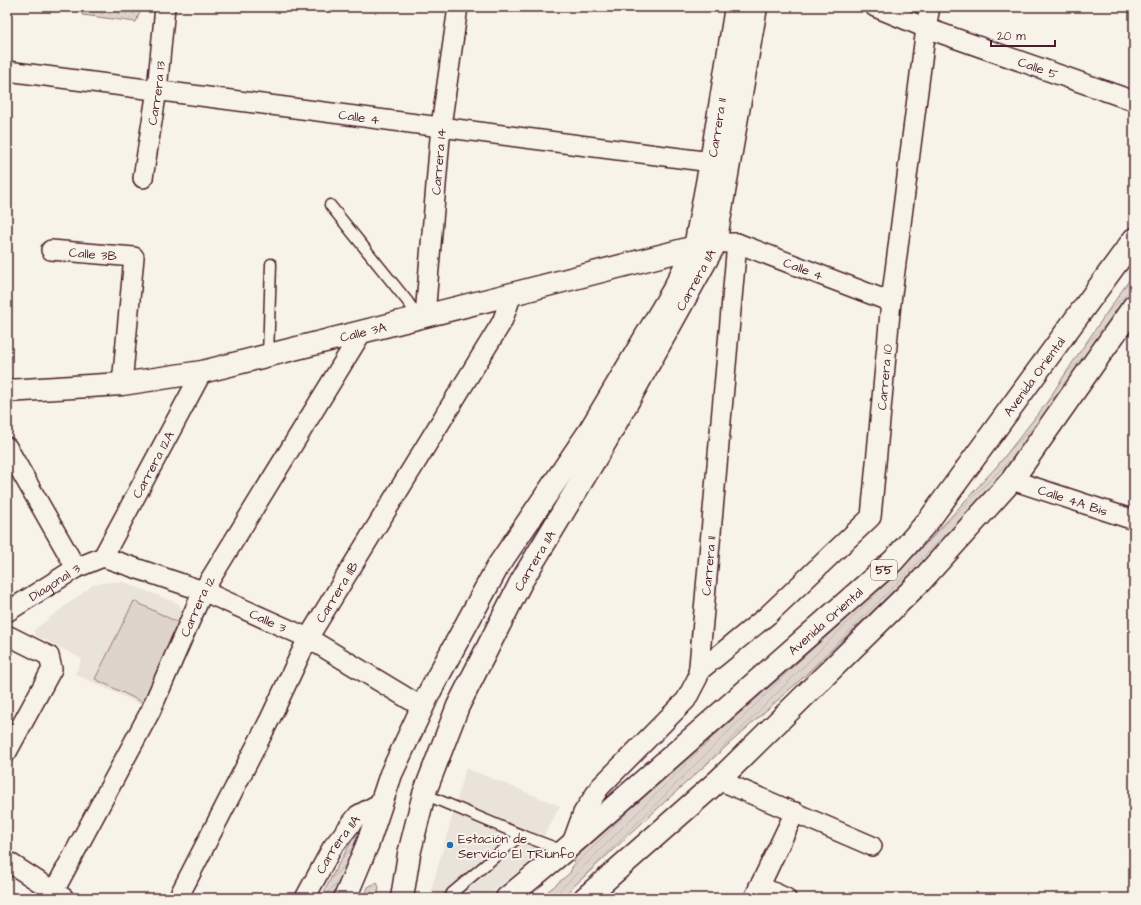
<svg xmlns="http://www.w3.org/2000/svg" width="1141" height="905" viewBox="0 0 1141 905" font-family="'Architects Daughter',sans-serif">
<style>
.built{fill:#eae3da}
.grass{fill:url(#grass-dots);stroke:#947a7c}
.garden{fill:url(#garden-furrows);stroke:#947a7c}
.pitch{fill:#ded4cc;stroke:#947a7c}
.lines{fill:none;stroke-linecap:round;stroke-linejoin:round}
.service-casing{stroke:#4a1f2b;stroke-width:13}
.minor-casing{stroke:#4a1f2b;stroke-width:22}
.tertiary-casing{stroke:#4a1f2b;stroke-width:25}
.secondary-casing{stroke:#4a1f2b;stroke-width:25}
.primary-casing{stroke:#4a1f2b;stroke-width:25}
.service{stroke:#f7f3e8;stroke-width:10}
.minor{stroke:#f7f3e8;stroke-width:19}
.tertiary{stroke:#f7f3e8;stroke-width:22}
.secondary{stroke:#f7f3e8;stroke-width:22}
.primary{stroke:#f7f3e8;stroke-width:22}
.poi-dot{fill:#1f6fb2;stroke:#f7f3e8;stroke-width:1.5}
.labels{text-anchor:middle;stroke-width:4;stroke-linejoin:round;paint-order:stroke}
.shield{fill:#f7f3e8;stroke:#7e5f64;stroke-width:1}
.shield-label{font-size:12px;font-weight:bold;fill:#4a1f2b}
.street-label{font-size:13px;fill:#4a1f2b;stroke:#f7f3e8}
.poi-label{font-size:13px;fill:#4a1f2b;stroke:#f7f3e8;text-anchor:start}
</style>
<defs>
<pattern id="grass-dots" width="8" height="8" patternUnits="userSpaceOnUse"><rect width="8" height="8" fill="#ded4cc"/><path d="M2 2h.1M6 6h.1" fill="none" stroke="#c0b6af" stroke-width="1.8" stroke-linecap="round"/></pattern>
<pattern id="garden-furrows" width="10" height="10" patternUnits="userSpaceOnUse"><rect width="10" height="10" fill="#ded4cc"/><path d="M-1 1l2-2M0 10L10 0M9 11l2-2" fill="none" stroke="#c0b6af"/></pattern>
</defs>
<rect width="100%" height="100%" fill="#f7f3e8"/>
<filter id="ink" filterUnits="userSpaceOnUse"><feTurbulence type="fractalNoise" baseFrequency=".025" numOctaves="2"/><feDisplacementMap in="SourceGraphic" scale="8" xChannelSelector="R" yChannelSelector="G"/><feConvolveMatrix kernelMatrix="1 2 1 2 8 2 1 2 1" color-interpolation-filters="sRGB"/></filter>
<g filter="url(#ink)">
<g class="built">
<polygon points="111,582 124,582 179,604 189,622 146,707 75,674 82,659 35,635 34,630 94,584"/>
<polygon points="466,768 560,806 530,862 485,898 429,898"/>
</g>
<polygon class="grass" points="84,7 142,7 136,22 82,15"/>
<g class="garden">
<polygon points="1134,273 1134,297 1019,458 944,543 809,672 669,798 561,898 540,898 570,873 576,857 800,660 896,574 933,536 998,465 1045,405 1075,359"/>
<polygon points="359,828 364,828 335,898 321,898 332,876"/>
<polygon points="377,882 379,888 377,898 364,898 368,887"/>
</g>
<polygon class="pitch" points="134,601 183,625 144,703 95,679"/>
<g class="lines">
<defs>
<g id="service">
<polyline points="330,205 408,302 419,318"/>
<polyline points="268,356 271,264"/>
<polyline points="424,794 521,835 564,851"/>
<polyline points="450,898 452,893 521,835"/>
</g>
<g id="minor">
<path id="s1" d="M875,7l51,21 208,73"/>
<path id="s2" d="M7,71l704,91"/>
<path id="s3" d="M143,178l14,-88 8,-83"/>
<path id="s4" d="M726,243h11l154,59"/>
<path id="s5" d="M51,250l83,7 -12,127"/>
<path id="s6" d="M425,316l16,-190 17,-119"/>
<polyline points="7,447 76,568"/>
<path id="s7" d="M1012,480l122,40"/>
<path id="s8" d="M103,557l100,34 105,47 114,69"/>
<path id="s9" d="M103,557l99,-185"/>
<path id="s10" d="M7,612l69,-44 27,-11"/>
<polyline points="7,635 49,656 52,669 7,752"/>
<path id="s11" d="M698,672l70,-57 103,-98 20,-215 35,-274 4,-21"/>
<polyline points="719,780 872,846"/>
<path id="s12" d="M572,843l11,-30 17,-26 86,-87 12,-23 39,-434"/>
<polyline points="7,861 64,898"/>
<polyline points="759,886 786,898"/>
<path id="s13" d="M54,891l96,-179 53,-121 159,-259"/>
<path id="s14" d="M178,898l92,-179 38,-81 194,-316 10,-28"/>
<path id="s15" d="M305,898l27,-50 26,-33 24,-13"/>
<polyline points="754,898 795,812"/>
</g>
<g id="tertiary">
<path id="s16" d="M7,391l115,-7 80,-12 310,-78 183,-47 16,-3"/>
</g>
<g id="secondary">
<path id="s17" d="M345,898l23,-55 23,-69 39,-83 68,-125 91,-134 84,-141 22,-44 16,-85 25,-155"/>
<path id="s18" d="M402,898l7,-44 15,-60 34,-88 63,-124 86,-143 108,-195 41,-237"/>
</g>
<g id="primary">
<path id="s19" d="M507,898l57,-47 329,-290 36,-41 205,-281"/>
<polyline points="585,898 719,780 922,580 1012,480 1134,306"/>
</g>
</defs>
<use href="#service" class="service-casing"/>
<use href="#minor" class="minor-casing"/>
<use href="#tertiary" class="tertiary-casing"/>
<use href="#secondary" class="secondary-casing"/>
<use href="#primary" class="primary-casing"/>
<use href="#service" class="service"/>
<use href="#minor" class="minor"/>
<use href="#tertiary" class="tertiary"/>
<use href="#secondary" class="secondary"/>
<use href="#primary" class="primary"/>
</g>
</g>
<circle class="poi-dot" cx="450" cy="845" r="4"/>
<g class="labels">
<rect class="shield" x="871" y="560" width="26" height="20" rx="3"/>
<g class="shield-label">
<text x="884" y="574">55</text>
</g>
<g class="street-label">
<text dy="5" stroke="none"><textPath href="#s1" startOffset="174">Calle 5</textPath></text>
<text dy="5" stroke="none"><textPath href="#s3" startOffset="86">Carrera 13</textPath></text>
<text dy="5" stroke="none"><textPath href="#s2" startOffset="355">Calle 4</textPath></text>
<text dy="5" stroke="none"><textPath href="#s17" startOffset="863">Carrera 11</textPath></text>
<text dy="5" stroke="none"><textPath href="#s6" startOffset="155">Carrera 14</textPath></text>
<text dy="5" stroke="none"><textPath href="#s5" startOffset="42">Calle 3B</textPath></text>
<text dy="5" stroke="none"><textPath href="#s4" startOffset="82">Calle 4</textPath></text>
<text dy="5" stroke="none"><textPath href="#s18" startOffset="689">Carrera 11A</textPath></text>
<text dy="5" stroke="none"><textPath href="#s16" startOffset="362">Calle 3A</textPath></text>
<text dy="5" stroke="none"><textPath href="#s19" startOffset="745">Avenida Oriental</textPath></text>
<text dy="5" stroke="none"><textPath href="#s11" startOffset="373">Carrera 10</textPath></text>
<text dy="5" stroke="none"><textPath href="#s9" startOffset="105">Carrera 12A</textPath></text>
<text dy="5" stroke="none"><textPath href="#s7" startOffset="64">Calle 4A Bis</textPath></text>
<text dy="5" stroke="none"><textPath href="#s18" startOffset="365">Carrera 11A</textPath></text>
<text dy="5" stroke="none"><textPath href="#s12" startOffset="323">Carrera 11</textPath></text>
<text dy="5" stroke="none"><textPath href="#s10" startOffset="56">Diagonal 3</textPath></text>
<text dy="5" stroke="none"><textPath href="#s14" startOffset="345">Carrera 11B</textPath></text>
<text dy="5" stroke="none"><textPath href="#s13" startOffset="319">Carrera 12</textPath></text>
<text dy="5" stroke="none"><textPath href="#s8" startOffset="177">Calle 3</textPath></text>
<text dy="5" stroke="none"><textPath href="#s19" startOffset="422">Avenida Oriental</textPath></text>
<text dy="5" stroke="none"><textPath href="#s15" startOffset="63">Carrera 11A</textPath></text>
</g>
<g class="poi-label">
<text x="458" y="843">Estación de<tspan x="458" dy="15">Servicio El TRiunfo</tspan></text>
</g>
</g>
<rect width="1141" height="905" fill="none" stroke="#f7f3e8" stroke-width="24"/>
<rect x="12" y="12" width="1117" height="881" fill="none" stroke="#4a1f2b" stroke-width="1.5" filter="url(#ink)"/>
<path d="M991 40v6h64v-6" fill="none" stroke="#4a1f2b" stroke-width="2"/>
<text x="997" y="40" font-size="12" fill="#4a1f2b" stroke="#f7f3e8" stroke-width="3" paint-order="stroke">20 m</text>
</svg>
